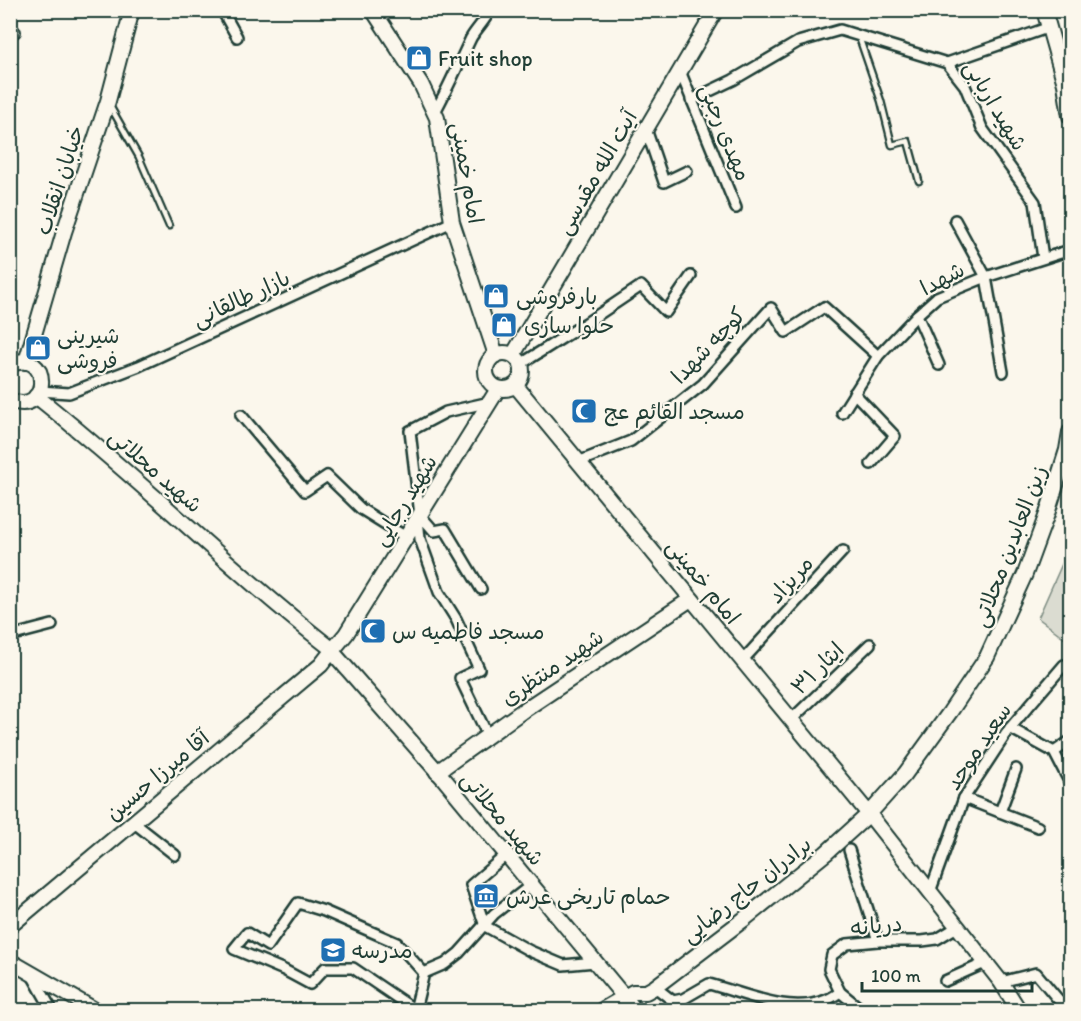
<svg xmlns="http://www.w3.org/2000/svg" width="1081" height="1021" viewBox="0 0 1081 1021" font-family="Itim,'Playpen Sans Arabic',sans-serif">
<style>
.green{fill:#dbdcd1;stroke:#7d8c82;stroke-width:1.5}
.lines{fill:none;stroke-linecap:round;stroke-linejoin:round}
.lane-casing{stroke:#1f3d34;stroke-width:9}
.street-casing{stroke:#1f3d34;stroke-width:14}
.secondary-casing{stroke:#1f3d34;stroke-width:18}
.lane{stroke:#fbf7ec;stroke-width:4.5}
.street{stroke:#fbf7ec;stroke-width:9}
.secondary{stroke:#fbf7ec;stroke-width:14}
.labels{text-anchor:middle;stroke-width:4.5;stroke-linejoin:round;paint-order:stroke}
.poi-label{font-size:22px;fill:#1f3d34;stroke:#fbf7ec;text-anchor:start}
.street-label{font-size:22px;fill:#1f3d34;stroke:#fbf7ec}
</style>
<rect width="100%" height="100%" fill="#fbf7ec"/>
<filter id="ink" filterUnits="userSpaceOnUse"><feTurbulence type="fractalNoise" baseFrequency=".0167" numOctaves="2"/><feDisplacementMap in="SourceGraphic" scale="12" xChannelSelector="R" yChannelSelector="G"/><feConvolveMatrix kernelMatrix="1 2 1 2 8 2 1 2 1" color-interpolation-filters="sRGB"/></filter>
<g filter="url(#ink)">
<polygon class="green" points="1070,546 1070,642 1038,618"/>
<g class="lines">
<defs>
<g id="lane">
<polyline points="859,37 881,101 892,145 908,141 919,181"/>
<polyline points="110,106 139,157 169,226"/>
</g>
<g id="street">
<polyline points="222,10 237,37"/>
<polyline points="10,28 15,32"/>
<polyline points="947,63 1050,27"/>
<polyline points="680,71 736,208"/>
<polyline points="691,100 733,80 798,42 840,30 947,63 965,86 982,128 1035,202 1043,258"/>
<path d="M435,112c13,-24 24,-49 36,-74 6,-10 14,-17 19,-28"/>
<polyline points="646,129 664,182 687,171"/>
<polyline points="955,220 986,277 1003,372"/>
<polyline points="917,315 939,365"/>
<polyline points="521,364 586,323 641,286 666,312 691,276"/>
<polyline points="40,391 69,393 139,366 452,222"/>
<polyline points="854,393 895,436 871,464"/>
<polyline points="842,413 878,356 917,315 937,297 986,277 1070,250"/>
<polyline points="241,415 305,491 327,476 361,509 406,537"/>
<polyline points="578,462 631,441 703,384 771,308 786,332 824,307 878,356"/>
<polyline points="418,518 420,539 439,592 456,619 479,669 460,678 488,736"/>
<polyline points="481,589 445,529 434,531 420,515 410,431 446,412 490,402"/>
<polyline points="10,636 52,625"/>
<polyline points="742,661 843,551"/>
<polyline points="791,720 870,644"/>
<polyline points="1010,728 1054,752 1070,783"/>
<polyline points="1054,752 1070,741"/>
<polyline points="964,798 1038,827"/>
<polyline points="1000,812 1016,769"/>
<polyline points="133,822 175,855"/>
<polyline points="849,850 878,941"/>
<polyline points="506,855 471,885 485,926 530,951 563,965 595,962"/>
<polyline points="930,892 964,798 1010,728 1064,665"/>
<polyline points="32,975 52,1010"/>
<polyline points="945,981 985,963"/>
<polyline points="1001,982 1036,973 1067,1010"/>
<path d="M655,987l18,14 10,-2 26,-15c42,11 93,37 131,8"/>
<polyline points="415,1010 353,968 325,968 310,984 284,970 234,949 247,933 268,946 298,903 324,911 397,943 424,973"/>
<polyline points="415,1010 424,973 445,964 459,953 494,914 531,885"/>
<polyline points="862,1010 840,992 829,969 832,955 847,944 878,941 922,941 937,939 957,927"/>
</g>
<g id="secondary">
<polyline points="373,10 421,84 437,118 452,222 496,355"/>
<polyline points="1044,10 1065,84 1070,116"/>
<circle cx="504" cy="371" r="18"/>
<polyline points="513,355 716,10"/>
<polyline points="26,362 64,232 108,101 132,10"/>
<path d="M10,365c41,-20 42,53 0,35"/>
<polyline points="516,386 869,814 1001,982 1019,1010"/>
<path d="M36,396c101,80 191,171 292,250"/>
<polyline points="336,646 346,634 498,389"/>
<polyline points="336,656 444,779 635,1010"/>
<polyline points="437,772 521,712 691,599"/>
<polyline points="10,926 321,665 328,656"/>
<polyline points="10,961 95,1010"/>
<polyline points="602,1010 633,992 646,992 655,987 743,920 826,853 869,814 905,774 950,712 987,657 1025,574 1047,514 1067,450 1070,432"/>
</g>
</defs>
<use href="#lane" class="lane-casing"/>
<use href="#street" class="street-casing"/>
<use href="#secondary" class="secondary-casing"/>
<use href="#lane" class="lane"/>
<use href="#street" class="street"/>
<use href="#secondary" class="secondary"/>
</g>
</g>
<defs>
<symbol id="shop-square" viewBox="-11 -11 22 22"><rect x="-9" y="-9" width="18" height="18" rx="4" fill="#1f6fb2" stroke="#fbf7ec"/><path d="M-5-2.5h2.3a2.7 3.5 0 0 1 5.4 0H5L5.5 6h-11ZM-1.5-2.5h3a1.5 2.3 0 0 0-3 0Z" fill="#fff"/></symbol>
<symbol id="mosque-square" viewBox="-11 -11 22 22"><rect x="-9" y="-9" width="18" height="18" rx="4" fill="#1f6fb2" stroke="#fbf7ec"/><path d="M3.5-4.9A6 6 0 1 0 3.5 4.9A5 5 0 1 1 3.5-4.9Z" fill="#fff"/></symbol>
<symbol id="museum-square" viewBox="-11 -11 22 22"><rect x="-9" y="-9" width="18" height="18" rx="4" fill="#1f6fb2" stroke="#fbf7ec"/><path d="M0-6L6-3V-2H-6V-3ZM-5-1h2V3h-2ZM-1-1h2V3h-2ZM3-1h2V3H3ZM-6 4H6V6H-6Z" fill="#fff"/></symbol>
<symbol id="school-square" viewBox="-11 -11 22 22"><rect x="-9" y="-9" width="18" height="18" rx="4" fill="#1f6fb2" stroke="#fbf7ec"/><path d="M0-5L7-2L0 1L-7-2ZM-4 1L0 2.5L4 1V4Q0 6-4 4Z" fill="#fff"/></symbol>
</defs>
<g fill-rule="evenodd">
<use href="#shop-square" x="404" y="43" width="30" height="30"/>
<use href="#shop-square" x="481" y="281" width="30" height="30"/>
<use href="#shop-square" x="489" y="310" width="30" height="30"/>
<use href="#shop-square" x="23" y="333" width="30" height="30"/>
<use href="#mosque-square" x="569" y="396" width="30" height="30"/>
<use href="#mosque-square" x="358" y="616" width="30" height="30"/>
<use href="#museum-square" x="471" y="881" width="30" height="30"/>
<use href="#school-square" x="318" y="935" width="30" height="30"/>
</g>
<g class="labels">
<g class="poi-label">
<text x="438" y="66">Fruit shop</text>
<text x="516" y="304">بارفروشی</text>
<text x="524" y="333">حلوا سازی</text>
<text x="57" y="343">شیرینی<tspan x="57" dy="25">فروشی</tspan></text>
<text x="604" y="419">مسجد القائم عج</text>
<text x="392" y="639">مسجد فاطمیه س</text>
<text x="506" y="904">حمام تاریخی عرش</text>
<text x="352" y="958">مدرسه</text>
</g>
<g class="street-label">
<text transform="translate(996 105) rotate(59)" y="8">شهید اربابی</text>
<text transform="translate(726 132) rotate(68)" y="8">مهدی رجبی</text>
<text transform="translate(596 172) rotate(-60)" y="8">آیت الله مقدسی</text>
<text transform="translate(468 173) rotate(80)" y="8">امام خمینی</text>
<text transform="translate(59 180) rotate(-72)" y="8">خیابان انقلاب</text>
<text transform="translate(942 278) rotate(-28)" y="8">شهدا</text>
<text transform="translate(241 298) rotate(-25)" y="8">بازار طالقانی</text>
<text transform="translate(708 345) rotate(-46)" y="8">کوچه شهدا</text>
<text transform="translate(156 470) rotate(41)" y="8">شهید محلاتی</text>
<text transform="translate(404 500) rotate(-58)" y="8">شهید رجایی</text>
<text transform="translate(1009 546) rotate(-69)" y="8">زین العابدین محلاتی</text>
<text transform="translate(790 579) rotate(-48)" y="8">مریزاد</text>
<text transform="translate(704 581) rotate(51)" y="8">امام خمینی</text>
<text transform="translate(552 667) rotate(-34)" y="8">شهید منتظری</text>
<text transform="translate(817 668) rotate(-44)" y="8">ایثار ۳۱</text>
<text transform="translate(978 746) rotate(-56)" y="8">سعید موحد</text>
<text transform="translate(157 775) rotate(-40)" y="8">آقا میرزا حسین</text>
<text transform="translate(503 818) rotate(50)" y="8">شهید محلاتی</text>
<text transform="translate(746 889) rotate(-38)" y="8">برادران حاج رضایی</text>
<text transform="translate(876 925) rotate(-5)" y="8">دریانه</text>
</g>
</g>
<rect width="1081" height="1021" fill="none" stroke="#fbf7ec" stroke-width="36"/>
<rect x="18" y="18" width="1045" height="985" fill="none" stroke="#1f3d34" stroke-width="2" filter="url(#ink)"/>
<path d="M862 982v9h170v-9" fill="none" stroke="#1f3d34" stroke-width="3"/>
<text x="871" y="982" font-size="18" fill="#1f3d34" stroke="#fbf7ec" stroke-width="4.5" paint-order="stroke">100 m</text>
</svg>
